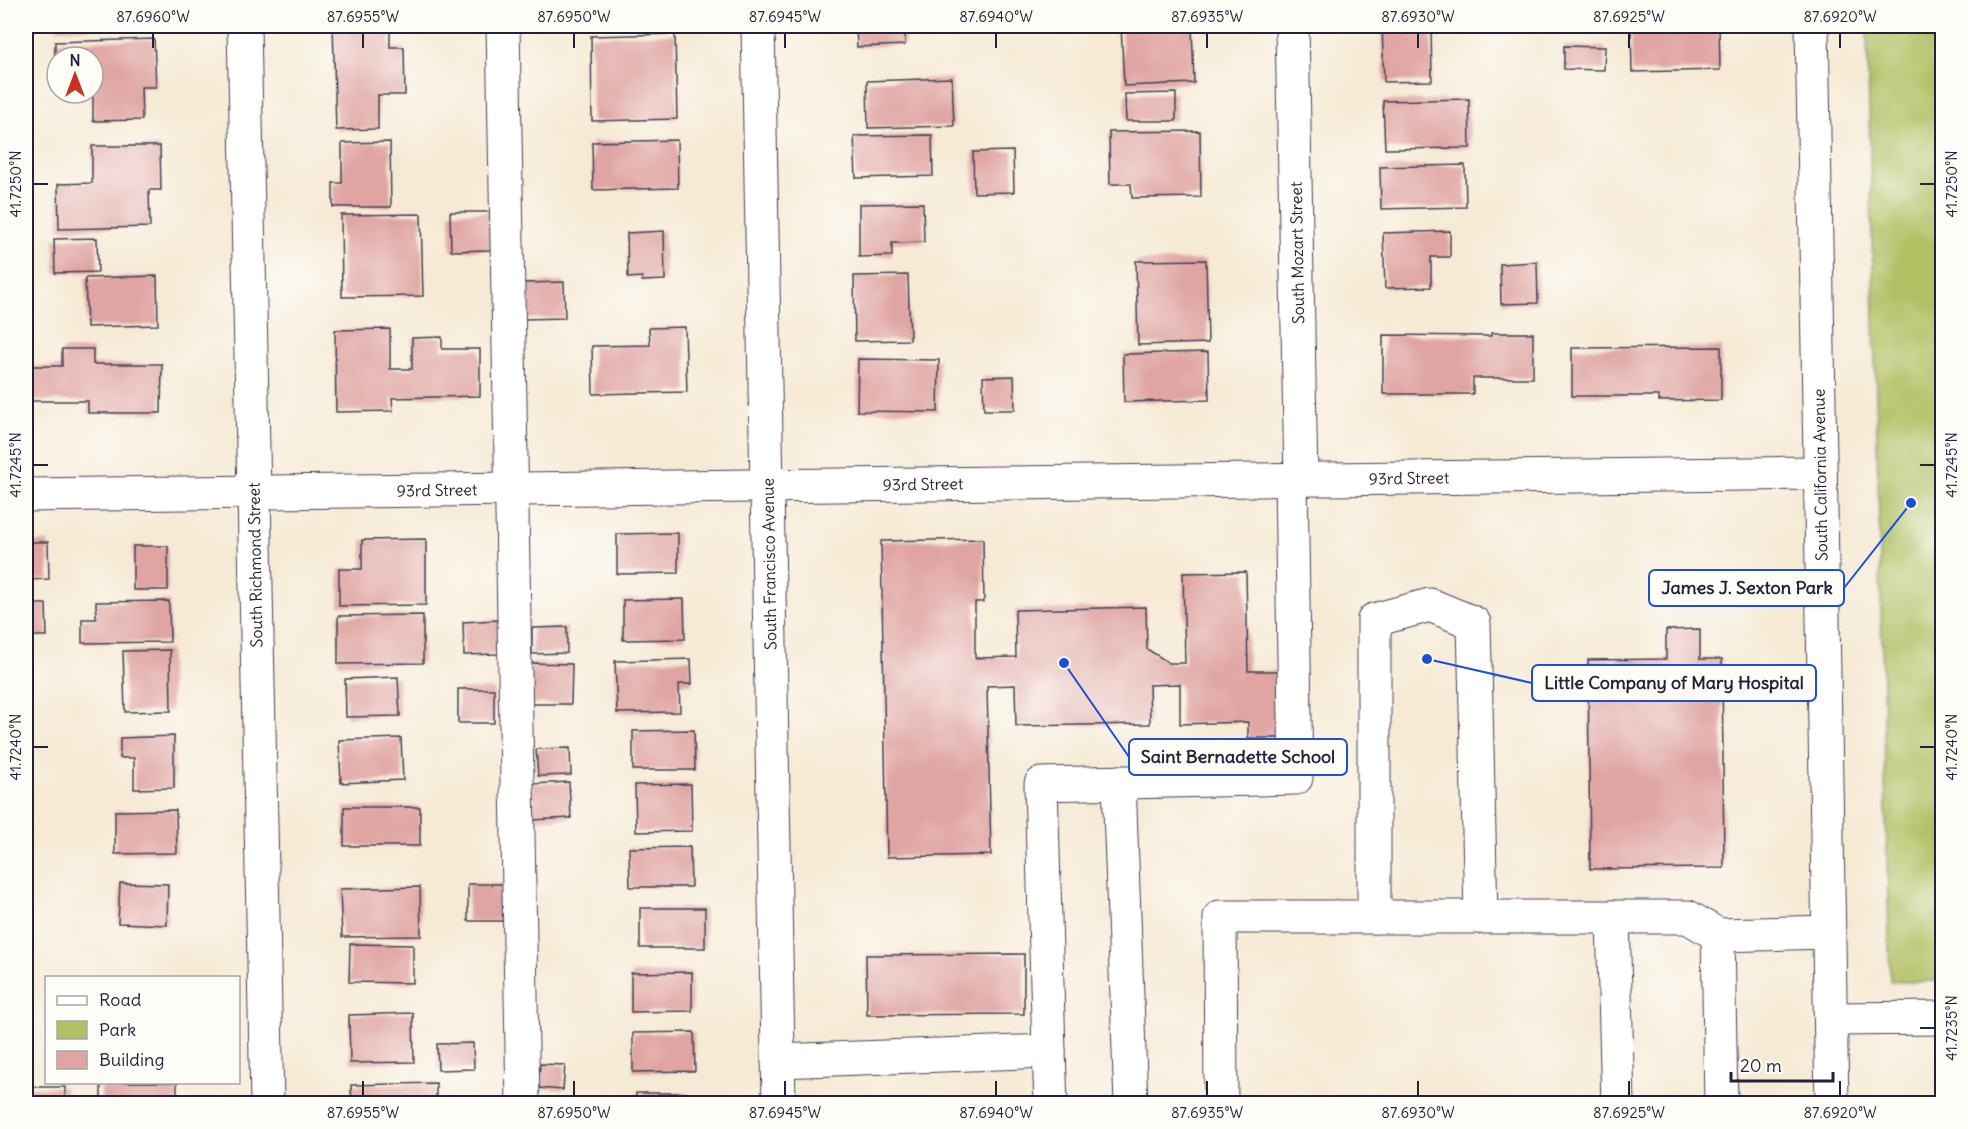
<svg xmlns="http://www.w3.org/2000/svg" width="1968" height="1129" viewBox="0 0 1968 1129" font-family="Delius,sans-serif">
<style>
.green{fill:#b0c063;stroke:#69714f;stroke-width:1.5}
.building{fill:#e0a5a3}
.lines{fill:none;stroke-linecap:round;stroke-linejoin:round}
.minor-casing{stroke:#424052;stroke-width:35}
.minor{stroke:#fff;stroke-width:33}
.ticks{fill:none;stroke:#22223b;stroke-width:2}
.labels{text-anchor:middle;stroke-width:4.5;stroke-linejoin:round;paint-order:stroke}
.street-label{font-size:16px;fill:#22223b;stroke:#fdfcf7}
.leader{fill:none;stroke:#1d4ed8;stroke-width:2}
.callout-dot{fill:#1d4ed8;stroke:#fdfcf7;stroke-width:2}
.callout{fill:#fdfcf7;stroke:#1d4ed8;stroke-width:2}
.callout-label{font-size:18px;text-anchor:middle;font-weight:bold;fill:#22223b}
.neatline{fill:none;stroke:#22223b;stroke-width:2}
.ticks-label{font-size:15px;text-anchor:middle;fill:#22223b}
</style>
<rect width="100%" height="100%" fill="#fdfcf7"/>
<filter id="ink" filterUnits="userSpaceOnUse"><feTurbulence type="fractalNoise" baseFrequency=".0167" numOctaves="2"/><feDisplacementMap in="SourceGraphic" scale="12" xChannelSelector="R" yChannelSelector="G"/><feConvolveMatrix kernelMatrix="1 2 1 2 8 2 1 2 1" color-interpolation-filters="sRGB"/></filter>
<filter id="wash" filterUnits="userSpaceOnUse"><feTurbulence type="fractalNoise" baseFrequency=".008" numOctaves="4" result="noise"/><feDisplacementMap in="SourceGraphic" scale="24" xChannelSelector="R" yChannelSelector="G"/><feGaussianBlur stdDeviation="1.35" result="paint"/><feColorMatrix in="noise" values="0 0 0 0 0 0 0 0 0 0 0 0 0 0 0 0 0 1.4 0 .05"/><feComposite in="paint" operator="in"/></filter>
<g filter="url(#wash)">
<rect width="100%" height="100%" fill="#f6ead5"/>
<polygon class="green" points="1867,26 1942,26 1942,981 1890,982"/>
<g id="blocks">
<g class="building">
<polygon points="57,26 98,26 99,28 57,29"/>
<polygon points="333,26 390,26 390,47 404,47 405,95 378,95 378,129 336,130"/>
<polygon points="856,26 905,26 905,45 857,47"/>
<polygon points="1121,26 1192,26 1194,83 1124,86"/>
<polygon points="1382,26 1431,26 1432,81 1384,82"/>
<polygon points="1631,26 1719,26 1720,70 1632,72"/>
<polygon points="675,34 677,119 592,121 591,36"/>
<polygon points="154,39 156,87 141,87 142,120 93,121 93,57 55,57 55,42"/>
<polygon points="1564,46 1605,47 1604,70 1564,69"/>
<polygon points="952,78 954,126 868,128 867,81"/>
<polygon points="1176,93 1176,121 1126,121 1125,94"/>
<polygon points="1469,99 1470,148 1385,149 1383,101"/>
<polygon points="1200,131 1201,197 1132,198 1131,184 1110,184 1109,132"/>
<polygon points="932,135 933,176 856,178 854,136"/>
<polygon points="677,140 678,188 593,190 592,142"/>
<polygon points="390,142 391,207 333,207 333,183 342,183 342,143"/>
<polygon points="92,146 160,146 161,190 149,190 150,227 59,229 58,184 92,183"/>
<polygon points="1013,151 1014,192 974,193 973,152"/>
<polygon points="1465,165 1466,207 1381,209 1380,167"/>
<polygon points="923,203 924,242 892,243 892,256 859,257 859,204"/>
<polygon points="450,212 492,212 493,250 451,251"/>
<polygon points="421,214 423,296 342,297 341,215"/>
<polygon points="664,231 665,280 642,281 642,277 628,278 627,233"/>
<polygon points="1450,231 1450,257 1431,257 1431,287 1385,288 1383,233"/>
<polygon points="97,238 98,272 55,273 54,239"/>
<polygon points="1206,260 1208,343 1138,345 1136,261"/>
<polygon points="1537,262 1538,303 1501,304 1500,264"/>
<polygon points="908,275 910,340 855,341 854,276"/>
<polygon points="157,276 158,325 87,327 85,278"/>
<polygon points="564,282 565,318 524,319 524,283"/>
<polygon points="685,327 687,392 593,394 592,346 650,345 649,328"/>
<polygon points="390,329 390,369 412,369 412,338 442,337 442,349 480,349 480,396 392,398 393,411 336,412 335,330"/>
<polygon points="1491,333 1533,333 1533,378 1473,378 1473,394 1383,394 1383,335 1491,336"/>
<polygon points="1721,347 1721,400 1659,401 1659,396 1572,396 1572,348"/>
<polygon points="62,349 93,349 93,364 162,364 161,413 88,413 88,401 29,401 29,366 62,366"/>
<polygon points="1208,352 1209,400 1124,402 1123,354"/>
<polygon points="858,359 939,360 938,412 857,411"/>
<polygon points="1014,376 1015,410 984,410 983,377"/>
<polygon points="678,533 678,573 617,574 617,534"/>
<polygon points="426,539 426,605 339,606 339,569 362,569 362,540"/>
<polygon points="983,539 984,602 975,602 975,658 1016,657 1015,610 1146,607 1147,649 1169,663 1185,663 1183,573 1246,572 1248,671 1279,671 1280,738 1248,738 1248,722 1180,724 1180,684 1149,685 1150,724 1016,726 1015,685 987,686 991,855 887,857 881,541"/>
<polygon points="26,542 48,542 49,579 26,580"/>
<rect x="133" y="546" width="35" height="44"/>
<polygon points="684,599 685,639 623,640 623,600"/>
<polygon points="169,601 170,642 82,643 82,619 96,619 96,602"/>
<polygon points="26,604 46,604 47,636 26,636"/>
<polygon points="423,615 423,663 338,664 338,616"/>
<polygon points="498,620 499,654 464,655 463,622"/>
<polygon points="567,627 567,653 532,654 532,628"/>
<polygon points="1700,629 1700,659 1722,659 1724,868 1590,869 1588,660 1666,659 1666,630"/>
<polygon points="170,650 171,711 125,712 123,651"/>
<polygon points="691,659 692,684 679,684 680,712 617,713 615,661"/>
<polygon points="531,663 572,664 571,704 530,704"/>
<polygon points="398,677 400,716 346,717 345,679"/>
<rect x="458" y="689" width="36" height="34"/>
<polygon points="694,730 695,770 633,770 633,731"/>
<polygon points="174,736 174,788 134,789 134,758 120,758 120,738"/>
<polygon points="401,738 403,780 341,783 339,740"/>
<polygon points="570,748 571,775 538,776 536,749"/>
<polygon points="569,782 571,818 533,820 532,784"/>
<polygon points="691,784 692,831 636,832 635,785"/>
<rect x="344" y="807" width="76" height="39"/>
<polygon points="176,810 177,853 115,854 115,811"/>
<polygon points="690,847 691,887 630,887 629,848"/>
<polygon points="120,883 168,884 167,925 118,923"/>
<rect x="468" y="884" width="37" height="37"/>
<polygon points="420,887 421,936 342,937 340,889"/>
<rect x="640" y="908" width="65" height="40"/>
<polygon points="350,944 413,945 413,983 349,982"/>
<polygon points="1024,954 1024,1014 867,1015 866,955"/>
<polygon points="692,972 692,1011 631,1012 631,973"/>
<polygon points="413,1013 414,1062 350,1063 349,1015"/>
<polygon points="694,1032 695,1071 633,1072 633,1033"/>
<polygon points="473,1043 474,1069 438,1070 437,1044"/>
<polygon points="540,1064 565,1065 563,1090 538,1088"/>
<rect x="101" y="1082" width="76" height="22"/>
<polygon points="436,1083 436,1104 352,1104 351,1085"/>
<rect x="26" y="1087" width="39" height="17"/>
<polygon points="636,1093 687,1093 688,1104 636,1104"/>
</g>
</g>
</g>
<g filter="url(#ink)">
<use href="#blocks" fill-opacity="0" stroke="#424052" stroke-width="1.5"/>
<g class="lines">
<defs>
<g id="minor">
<polyline points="244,26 267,1104"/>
<polyline points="503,26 523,1104"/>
<polyline points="758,26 779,1104"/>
<polyline points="1292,26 1301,480"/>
<polyline points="1812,26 1832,1104"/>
<polyline points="26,495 1820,473"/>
<polyline points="1119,782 1131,1104"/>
<polyline points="1374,917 1374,620 1430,605 1474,623 1481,917"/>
<polyline points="1613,917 1618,1104"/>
<polyline points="1718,935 1721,1104"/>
<polyline points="1831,1019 1942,1018"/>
<polyline points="1049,1051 1051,1104"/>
<polyline points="778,1061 1049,1051 1041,784 1296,778 1291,480"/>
<polyline points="1221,1104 1220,917 1688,917 1718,935 1829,932"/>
</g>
</defs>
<use href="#minor" class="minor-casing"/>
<use href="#minor" class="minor"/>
</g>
</g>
<path class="ticks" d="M153,33v15M363,33v15M574,33v15M785,33v15M996,33v15M1207,33v15M1418,33v15M1629,33v15M1840,33v15M33,184h15M1920,184h15M33,465h15M1920,465h15M33,747h15M1920,747h15M1920,1028h15M363,1081v15M574,1081v15M785,1081v15M996,1081v15M1207,1081v15M1418,1081v15M1629,1081v15M1840,1081v15"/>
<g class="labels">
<g class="street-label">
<text transform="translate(1297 253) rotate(-91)" y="6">South Mozart Street</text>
<text transform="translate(1820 475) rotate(-91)" y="6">South California Avenue</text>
<text transform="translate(1409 478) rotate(-1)" y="6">93rd Street</text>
<text transform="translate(923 484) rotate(-1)" y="6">93rd Street</text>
<text transform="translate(437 490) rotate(-1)" y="6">93rd Street</text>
<text transform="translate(769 564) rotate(-91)" y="6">South Francisco Avenue</text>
<text transform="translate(255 565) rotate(-91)" y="6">South Richmond Street</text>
</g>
</g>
<path class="leader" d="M1911 503L1844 588M1427 659L1532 683M1064 663L1129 757"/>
<g class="callout-dot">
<circle cx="1911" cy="503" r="6"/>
<circle cx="1427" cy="659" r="6"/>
<circle cx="1064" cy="663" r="6"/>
</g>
<g class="callout">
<rect x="1649" y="570" width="195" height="36" rx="6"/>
<rect x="1532" y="665" width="284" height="36" rx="6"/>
<rect x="1129" y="739" width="218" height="36" rx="6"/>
</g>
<g class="callout-label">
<text x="1747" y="594">James J. Sexton Park</text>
<text x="1674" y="689">Little Company of Mary Hospital</text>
<text x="1238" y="763">Saint Bernadette School</text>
</g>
<rect width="1968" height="1129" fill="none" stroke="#fdfcf7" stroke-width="66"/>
<rect x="45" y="976" width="195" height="108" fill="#fdfcf7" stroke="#a5a5ac" stroke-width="1.5"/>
<rect x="57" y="996" width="30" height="9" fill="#ffffff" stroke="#a5a5ac" stroke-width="1.5"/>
<text x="99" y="1006" font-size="18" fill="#22223b">Road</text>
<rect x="57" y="1021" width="30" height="18" fill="#b0c063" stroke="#a5a5ac" stroke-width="1.5"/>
<text x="99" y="1036" font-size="18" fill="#22223b">Park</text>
<rect x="57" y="1051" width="30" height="18" fill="#e0a5a3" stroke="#a5a5ac" stroke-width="1.5"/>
<text x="99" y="1066" font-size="18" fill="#22223b">Building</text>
<g transform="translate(75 75)"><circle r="28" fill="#fdfcf7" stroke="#a5a5ac" stroke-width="1.5"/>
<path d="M0-4.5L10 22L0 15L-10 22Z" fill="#c8321e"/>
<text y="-9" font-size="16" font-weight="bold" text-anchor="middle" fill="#22223b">N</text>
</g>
<path d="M1731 1072v9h102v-9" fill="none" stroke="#22223b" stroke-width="3"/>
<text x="1740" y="1072" font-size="18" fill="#22223b" stroke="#fdfcf7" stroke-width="4.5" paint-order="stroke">20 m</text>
<rect x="33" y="33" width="1902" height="1063" class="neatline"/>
<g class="ticks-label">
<text x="153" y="22">87.6960°W</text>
<text x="363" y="22">87.6955°W</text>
<text x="574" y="22">87.6950°W</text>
<text x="785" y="22">87.6945°W</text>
<text x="996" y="22">87.6940°W</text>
<text x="1207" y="22">87.6935°W</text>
<text x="1418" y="22">87.6930°W</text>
<text x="1629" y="22">87.6925°W</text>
<text x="1840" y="22">87.6920°W</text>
<text transform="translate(16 184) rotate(-90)" y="5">41.7250°N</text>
<text transform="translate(1952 184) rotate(-90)" y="5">41.7250°N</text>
<text transform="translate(16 465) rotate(-90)" y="5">41.7245°N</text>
<text transform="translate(1952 465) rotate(-90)" y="5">41.7245°N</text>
<text transform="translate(16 747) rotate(-90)" y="5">41.7240°N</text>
<text transform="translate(1952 747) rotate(-90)" y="5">41.7240°N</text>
<text transform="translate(1952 1028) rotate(-90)" y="5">41.7235°N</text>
<text x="363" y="1118">87.6955°W</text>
<text x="574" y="1118">87.6950°W</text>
<text x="785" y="1118">87.6945°W</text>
<text x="996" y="1118">87.6940°W</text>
<text x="1207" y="1118">87.6935°W</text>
<text x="1418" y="1118">87.6930°W</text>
<text x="1629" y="1118">87.6925°W</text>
<text x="1840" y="1118">87.6920°W</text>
</g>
</svg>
